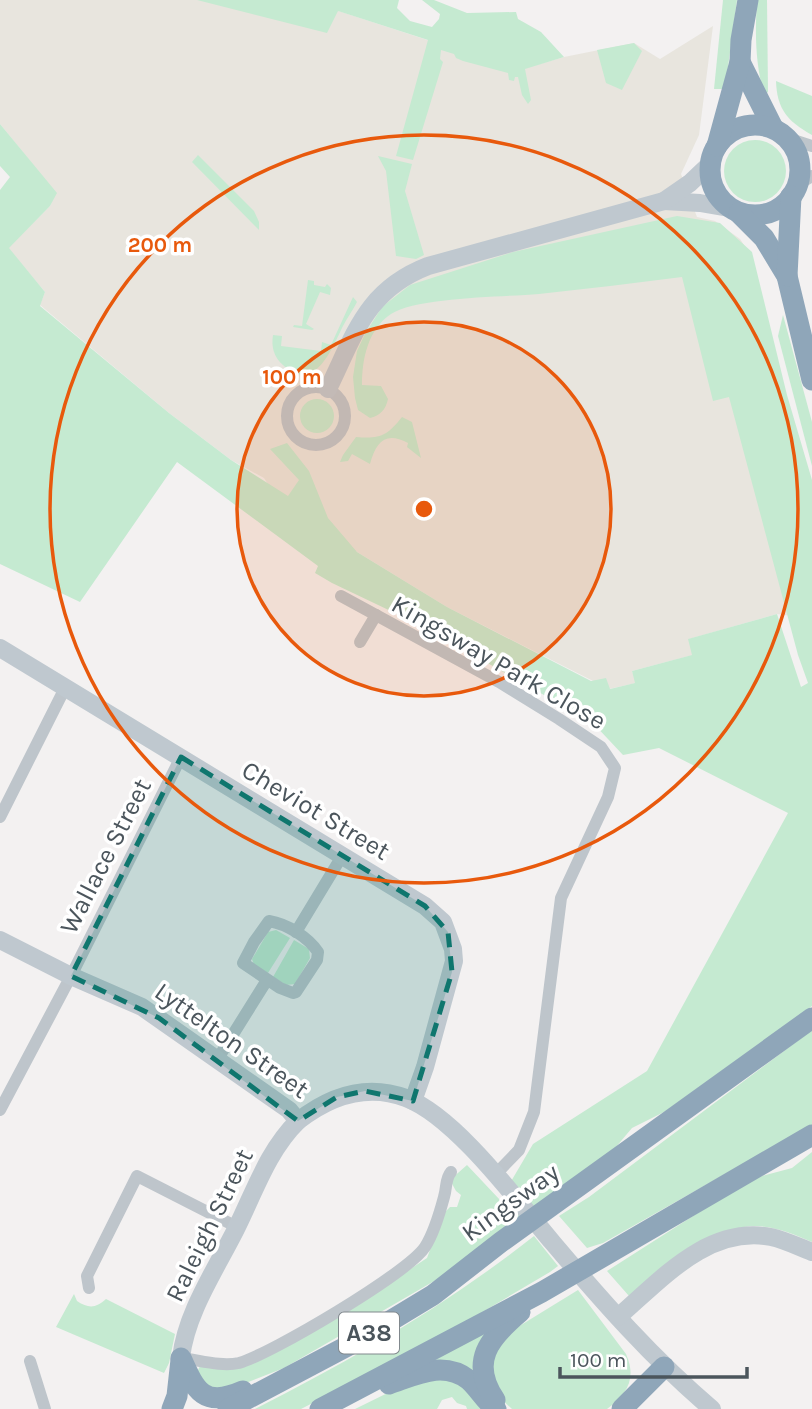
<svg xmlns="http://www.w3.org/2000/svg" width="812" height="1409" viewBox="0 0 812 1409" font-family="Karla,sans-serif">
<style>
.commercial{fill:#e8e5de}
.green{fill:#c5ead1}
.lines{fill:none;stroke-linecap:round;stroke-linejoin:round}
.street{stroke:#bec5cb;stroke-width:12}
.secondary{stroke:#bfc8cf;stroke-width:18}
.highway{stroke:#8fa6b9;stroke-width:21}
.marked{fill:#0f766e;fill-opacity:0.2;stroke:#0f766e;stroke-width:5;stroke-dasharray:14 9;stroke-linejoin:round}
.ring{fill:none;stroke:#e8590c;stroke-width:3.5}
.labels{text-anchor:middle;stroke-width:7;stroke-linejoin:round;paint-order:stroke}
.shield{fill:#fff;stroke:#81888d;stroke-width:2}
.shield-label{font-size:24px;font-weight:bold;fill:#4b555c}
.street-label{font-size:26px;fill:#4b555c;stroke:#fff}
.centre{fill:#e8590c;stroke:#fff;stroke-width:3.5}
.ring-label{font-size:21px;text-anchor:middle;font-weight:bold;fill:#e8590c;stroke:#fff;stroke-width:7;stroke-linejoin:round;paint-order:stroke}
</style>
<rect width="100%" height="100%" fill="#f3f1f1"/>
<polygon class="commercial" points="0,0 305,0 519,70 564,57 634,43 660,59 713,26 699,135 681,174 697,217 715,221 740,239 752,257 793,616 777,614 689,639 693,655 632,671 636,683 609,689 447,607 282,506 264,478 231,460 169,413 40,305 45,292 8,248 50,206 56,193 0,124"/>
<g class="green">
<polygon points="197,0 399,0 397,8 410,21 432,27 439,19 440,14 422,0 434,0 467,13 516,12 518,19 541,32 564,57 525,69 531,100 528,104 522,95 518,77 515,77 514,81 509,80 508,73 463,61 456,58 454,54 441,50 440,59 443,62 413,160 396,156 428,40 338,11 327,33"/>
<polygon points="723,0 737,0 725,89 714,89"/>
<path d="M757,0h10l1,92 -4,3c-9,-33 -9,-62 -7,-95z"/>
<polygon points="634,43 642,51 622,90 606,83 597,50"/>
<path d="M776,81l36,15v39c-25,-14 -35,-26 -36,-54z"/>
<path d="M0,124l57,69 -7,13 -41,42 36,44 -5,14 129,107 62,47 57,36 11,-16 -29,-31 17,-6 22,28 19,47 29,34 90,55 144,74 15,-3 4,11 25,-6 -3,-12 60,-16 -4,-16 89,-25 24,73 7,-4 -10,-28 -69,-258 -16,4 -31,-124c-48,6 -96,12 -143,17 -35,3 -122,3 -148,20 -23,15 -29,45 -29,71l19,1 7,13c-2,10 -8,17 -18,19l-12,-8 -3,-12 -2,-21 4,-26 8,-17 17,-27 28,-22 103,-33 164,-36 43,7 32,29 35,143 25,85v526l-146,105 -34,17 -27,32 -157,113 -164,95 -69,27 -19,-21 4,-8 42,2 90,-47 95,-63 17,-45 6,-6h7l4,-12 -5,-4 -6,-11 17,-15 33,35 33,-56 114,-73 141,-258 -129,-65 -36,7 -31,-33 -172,-97 -88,-42 -17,-10 3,-7 -141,-104 -97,140 -80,-38v-374l10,-13 -10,-11z"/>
<circle cx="755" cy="171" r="31"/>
<polygon points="198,155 254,211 259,222 259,230 192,162"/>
<polygon points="378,156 412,164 405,191 424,255 416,259 396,256 386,171"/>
<polygon points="308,280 314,281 314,285 325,287 327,284 331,288 330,295 320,292 306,324 314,329 312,330 293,327 294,325 302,326"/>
<path d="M353,297l4,5c-4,8 -10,16 -14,24 -11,22 -28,69 -60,39 -9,-8 -12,-18 -10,-30l9,1 -1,10 40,5 1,-9 9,3z"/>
<polygon points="783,315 812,422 812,466 778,336"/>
<circle cx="317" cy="416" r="17"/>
<path d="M402,417l10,5 9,36 -14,-11 1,-4c-22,-12 -32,-2 -38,21l-18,-10 -4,7 -8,1 3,-7 13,-18c24,2 31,-1 46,-20z"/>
<polygon points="276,930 290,938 268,973 254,965 252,959 268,932"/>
<polygon points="294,940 309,949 310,958 295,984 286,985 273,977"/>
<polygon points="812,1030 812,1125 603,1243 587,1248 559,1216 589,1197"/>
<path d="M812,1152v90c-21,-9 -44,-19 -68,-15 -33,4 -86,49 -115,69l-22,-25 144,-92 41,-11z"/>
<path d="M534,1236l24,30 -8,6 -115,68 -134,69h-46c97,-49 193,-105 279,-173z"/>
<path d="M578,1290l48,64c11,25 1,40 -19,55h-95l-16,-15 -5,-42 12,-16z"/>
<path d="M74,1294l3,7c12,8 19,7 29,-2l69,35 -6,29 -5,10 -108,-46z"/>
<polygon points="494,1325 479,1376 425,1366"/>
<polygon points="457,1377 487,1409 467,1409 466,1406 457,1403 452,1397 442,1400 437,1409 355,1409 414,1380"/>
</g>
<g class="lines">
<g class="street">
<polyline points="787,138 812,146"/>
<polyline points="797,185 812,176"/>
<circle cx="316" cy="416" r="29"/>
<polyline points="341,596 499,682 559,719 601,747 615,768 608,797 561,898 534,1112 519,1150 495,1175"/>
<polyline points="360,642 376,615"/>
<polyline points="0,817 65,688"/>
<path d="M269,921c18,3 39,16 49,31l-1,8 -21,32 -3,1 -13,-5 -37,-25 11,-21z"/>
<polyline points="296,932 342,856"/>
<polyline points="217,1060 267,980"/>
<polyline points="0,1110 71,976 181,757"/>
<polyline points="89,1288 87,1276 137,1176 237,1227"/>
<path d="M181,1358c18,2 40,9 58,5 32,-9 169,-90 186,-116 9,-14 15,-35 19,-50 3,-10 1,-18 7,-25"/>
<polyline points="30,1361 45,1409"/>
</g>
<g class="secondary">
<polyline points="664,201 700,203 729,208"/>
<path d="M328,389c27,-55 38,-99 100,-123l236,-65 26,-18 20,-19"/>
<polyline points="0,648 425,906 443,922 453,949 454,961 425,1067 413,1101"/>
<path d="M0,940l71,36 71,31 147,103 9,11c32,-25 68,-38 108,-23 50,19 112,104 147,145 50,59 100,116 159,166"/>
<path d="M618,1317c43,-37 90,-92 153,-80 14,3 28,10 41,15"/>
<path d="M181,1358c5,-45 35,-89 55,-129 18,-36 32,-79 62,-108"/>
</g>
<g class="highway">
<polyline points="740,62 773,128"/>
<circle cx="755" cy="170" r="45"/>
<polyline points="717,146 740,62 741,40 748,0"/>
<polyline points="739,213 764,238 787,276 812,380"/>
<polyline points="787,276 791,196"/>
<path d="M181,1358c15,34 23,50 62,33"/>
<path d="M389,1384c27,-9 54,-24 80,-4 10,9 16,21 27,29"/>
<path d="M495,1400c-26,-38 -6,-62 25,-88"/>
<polyline points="172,1409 177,1396 181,1360"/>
<polyline points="228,1409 357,1341 433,1295 501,1242 812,1018"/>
<polyline points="320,1409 542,1292 812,1135"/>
<polyline points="622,1409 664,1367"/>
</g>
</g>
<path class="marked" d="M181,757l244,149 23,26 4,40 -39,129 -48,-10 -28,6 -39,24 -139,-103 -88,-42z"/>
<circle cx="424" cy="509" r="187" fill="#e8590c" fill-opacity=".12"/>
<g class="ring">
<circle cx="424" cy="509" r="187"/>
<circle cx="424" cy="509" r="374"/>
</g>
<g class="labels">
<rect class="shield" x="339" y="1312.5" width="60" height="41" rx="5"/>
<g class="shield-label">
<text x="369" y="1341">A38</text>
</g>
<g class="street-label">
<text transform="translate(499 662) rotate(30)" y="9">Kingsway Park Close</text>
<text transform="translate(316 810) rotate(31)" y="9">Cheviot Street</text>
<text transform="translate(105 856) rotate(-63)" y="9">Wallace Street</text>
<text transform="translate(232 1040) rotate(35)" y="9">Lyttelton Street</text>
<text transform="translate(510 1202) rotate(-36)" y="9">Kingsway</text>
<text transform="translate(209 1225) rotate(-64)" y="9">Raleigh Street</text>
</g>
</g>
<circle cx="424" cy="509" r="10" class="centre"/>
<g class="ring-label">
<text x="160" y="252">200 m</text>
<text x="292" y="384">100 m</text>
</g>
<path d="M560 1367v10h187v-10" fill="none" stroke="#4b555c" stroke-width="3.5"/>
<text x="570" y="1367" font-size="21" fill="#4b555c" stroke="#ffffff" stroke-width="5" paint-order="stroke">100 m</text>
</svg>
